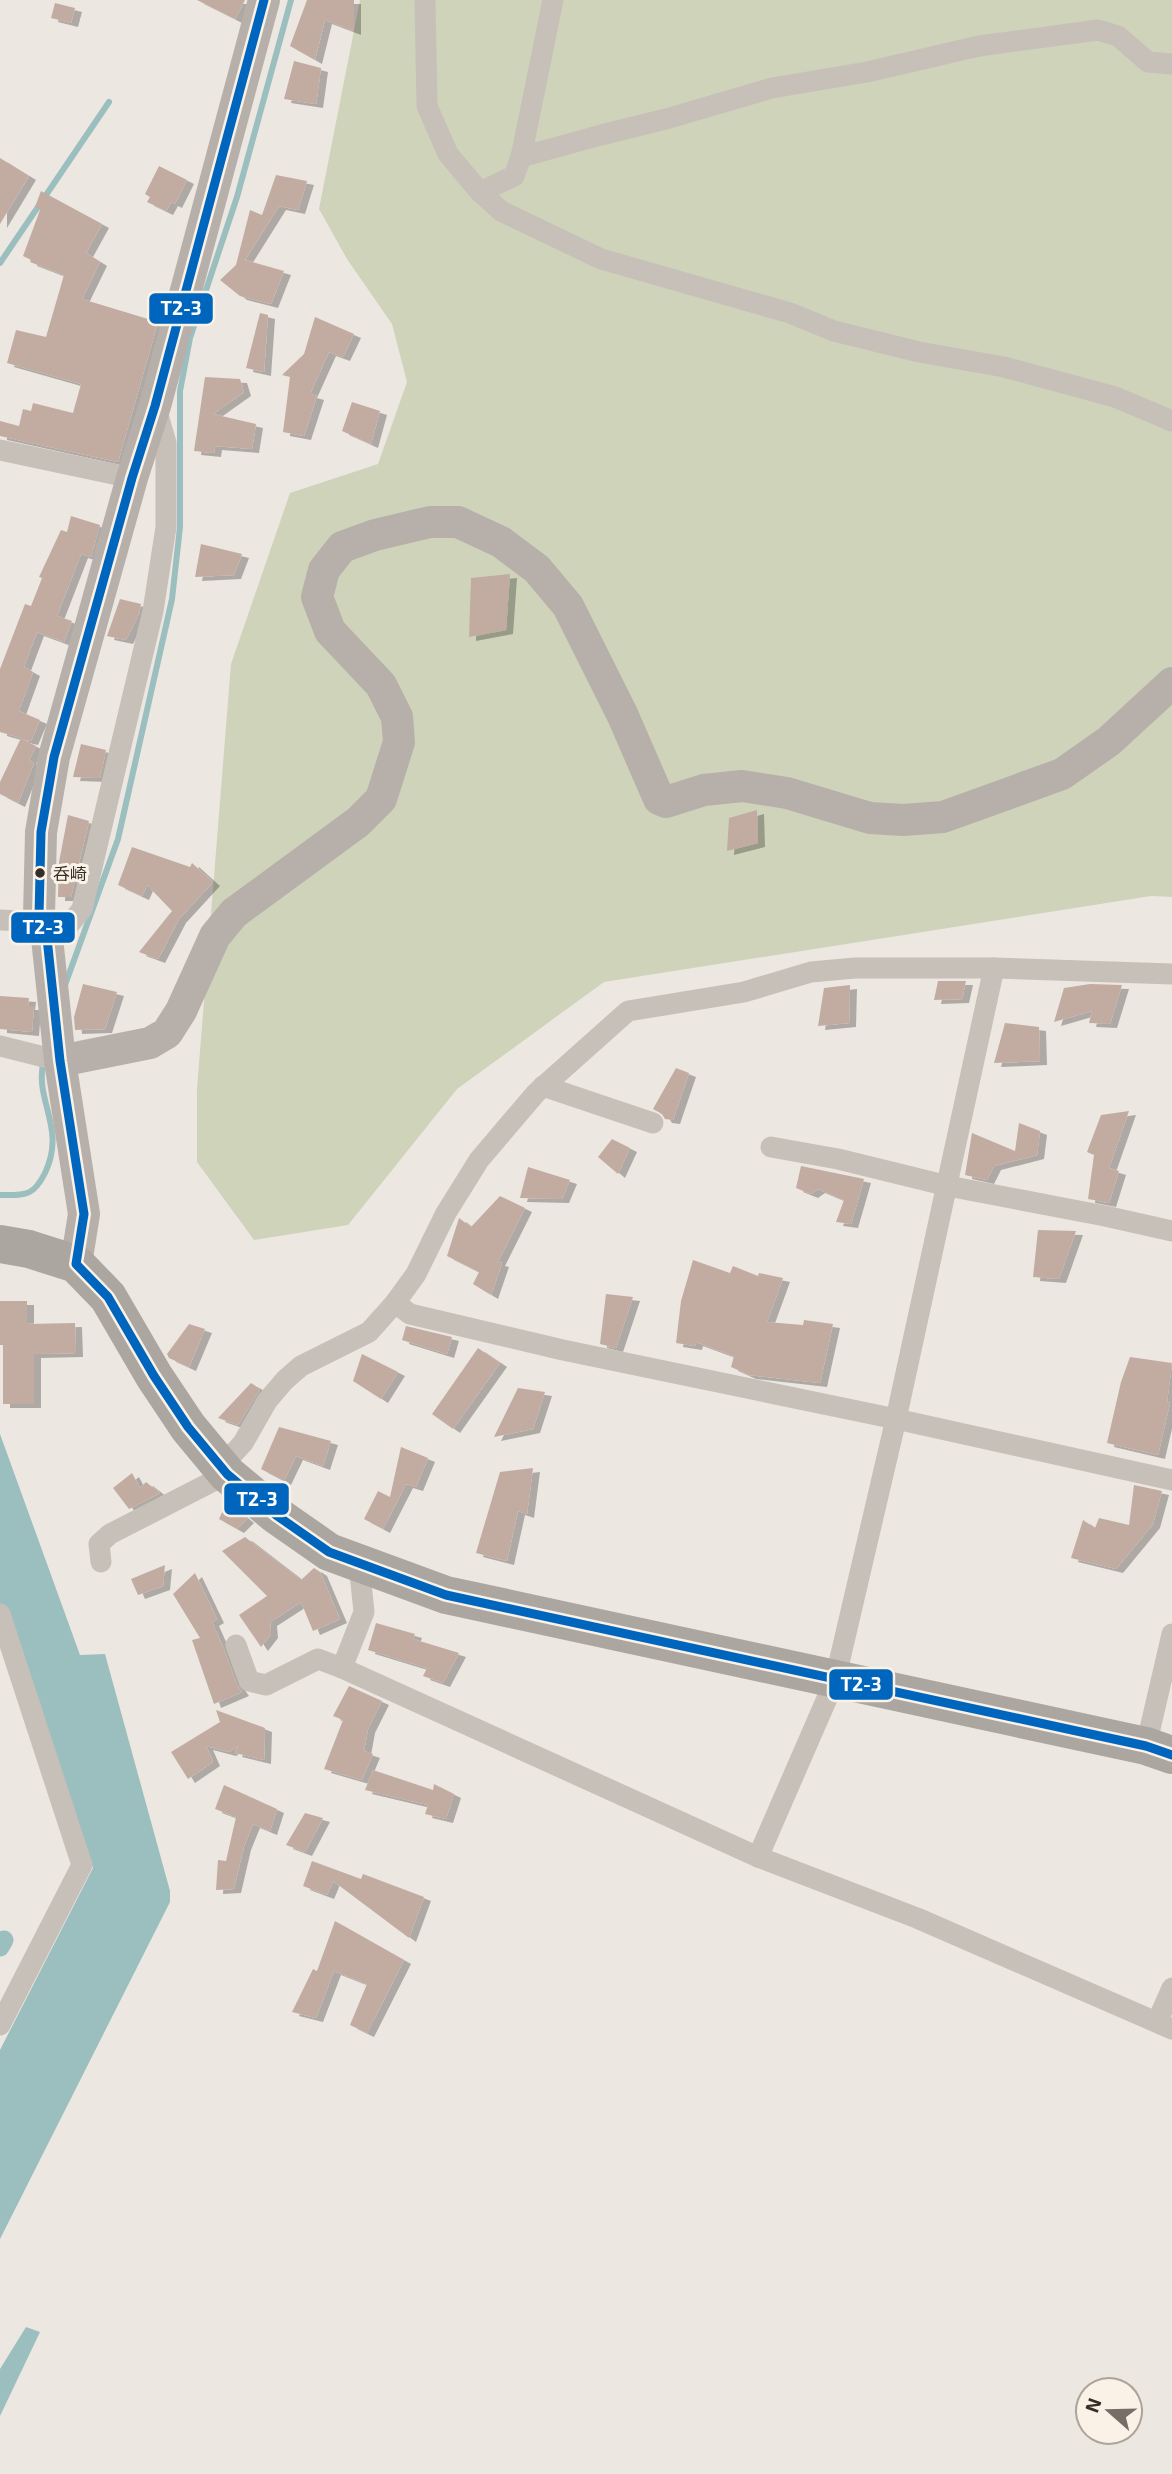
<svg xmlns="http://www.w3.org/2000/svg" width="1172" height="2474" viewBox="0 0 1172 2474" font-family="'Exo 2','Noto Sans JP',sans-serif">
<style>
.green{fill:#ced3ba}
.water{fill:#9bbebf}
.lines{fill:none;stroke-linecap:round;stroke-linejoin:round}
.stream{stroke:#9bbebf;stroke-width:6}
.canal{stroke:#9bbebf;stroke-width:19}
.building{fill:#c2aca2;filter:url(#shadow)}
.street{stroke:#c7c0b9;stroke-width:21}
.secondary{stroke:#b7b0aa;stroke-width:32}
.highway{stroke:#aca6a0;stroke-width:38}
.bus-1-casing{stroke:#faf2e7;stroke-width:14}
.bus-1{stroke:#0065bd;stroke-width:9}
.bus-dot{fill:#372d27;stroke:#faf2e7;stroke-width:2.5}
.labels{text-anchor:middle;stroke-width:6;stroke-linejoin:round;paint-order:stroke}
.bus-label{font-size:17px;fill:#372d27;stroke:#faf2e7;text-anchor:start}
.line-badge{stroke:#faf2e7;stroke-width:2.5}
.badge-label{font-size:19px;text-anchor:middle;font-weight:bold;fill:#fff}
</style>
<defs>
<filter id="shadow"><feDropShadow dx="7" dy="4" stdDeviation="0" flood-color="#0004"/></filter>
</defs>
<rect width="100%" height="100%" fill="#ede7e1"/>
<polygon class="green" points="360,0 1172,0 1172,897 1151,896 604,982 457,1089 348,1225 254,1240 197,1162 197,1089 231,664 290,493 378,464 407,382 392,324 347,259 319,209"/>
<g class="water">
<polygon points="0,1434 80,1655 105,1654 170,1891 170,1902 0,2239 0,2050 93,1868 0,1606"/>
<polygon points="26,2327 40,2332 0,2416 0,2369"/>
</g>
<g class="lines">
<g class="stream">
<polyline points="0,263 109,102"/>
<polyline points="65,985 118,839 172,599 180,527 180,391 190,338 237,197 291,0"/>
<path d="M0,1195c25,0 33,2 45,-22 22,-46 -12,-73 -1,-113"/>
</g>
<polyline class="canal" points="0,1947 4,1940"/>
</g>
<g class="building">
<polygon points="197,0 245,0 235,19"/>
<polygon points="307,0 354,0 354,31 325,20 315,60 290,46"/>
<polygon points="55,3 75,8 71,23 51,18"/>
<polygon points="294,61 321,68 316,104 284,99"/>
<polygon points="0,158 29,176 0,224"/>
<polygon points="159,166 187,180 175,204 171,202 166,211 147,202 150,197 145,194"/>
<polygon points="276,175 307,181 298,210 279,206 245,260 284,271 271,304 240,296 220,280 236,265 250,210 262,215"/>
<polygon points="41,191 102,224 86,253 100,262 82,299 158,322 118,462 0,436 0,421 19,426 23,409 31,411 33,403 73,413 81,384 7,363 16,330 46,337 64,275 30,262 31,260 23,256 40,210 35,207"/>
<polygon points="260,313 268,315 264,372 246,368"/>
<polygon points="315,317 354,334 343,357 329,352 310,394 317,396 304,436 283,432 290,377 282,375 304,354"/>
<polygon points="205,377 240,379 244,392 213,414 256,424 252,449 215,446 214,453 194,451"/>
<polygon points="352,402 380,411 371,444 342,431"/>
<polygon points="71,516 100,525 91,557 81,554 57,616 72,621 64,642 37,632 25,664 24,667 33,672 19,711 40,720 31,741 22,739 36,746 29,760 34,763 18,803 0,794 0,782 21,738 0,732 0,669 25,604 31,606 42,578 39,577 61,530 67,532"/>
<polygon points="201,544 242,554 234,575 195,577"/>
<polygon points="510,574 506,630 469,637 471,578"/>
<polygon points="120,599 141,604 139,614 126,640 107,636"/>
<polygon points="81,744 106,750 100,778 73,777"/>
<polygon points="757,810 758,843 727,851 729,818"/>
<polygon points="68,815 89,821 71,897 58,897 59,862"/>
<polygon points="132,847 190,867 192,863 213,882 179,919 158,959 139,952 172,911 147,885 142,896 118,885"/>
<polygon points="938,981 966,981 962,999 934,1000"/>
<polygon points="83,984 117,992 105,1029 75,1030 74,1017"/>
<polygon points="1090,984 1122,985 1110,1024 1089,1023 1092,1011 1054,1022 1064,988"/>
<polygon points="850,985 849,1023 818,1026 824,988"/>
<polygon points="0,996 29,998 28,1006 34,1006 32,1032 0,1029"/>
<polygon points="1005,1023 1039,1027 1040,1061 994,1063"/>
<polygon points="676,1068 689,1073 673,1120 665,1119 662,1114 653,1109"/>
<polygon points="1129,1111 1109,1168 1119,1171 1109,1203 1088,1199 1094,1155 1087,1152 1101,1115"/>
<polygon points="1019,1123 1040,1131 1037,1155 994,1166 987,1180 965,1175 972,1133 1015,1151"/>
<polygon points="612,1139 630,1148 618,1174 598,1157"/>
<polygon points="801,1166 864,1179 851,1224 836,1222 844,1200 818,1189 811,1194 796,1188"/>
<polygon points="528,1167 570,1180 562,1199 520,1198"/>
<polygon points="500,1196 525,1208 498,1262 502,1263 491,1295 473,1284 479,1272 447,1256 459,1218 471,1227"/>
<polygon points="1038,1230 1076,1231 1059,1279 1033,1277"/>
<polygon points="693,1260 730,1273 733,1266 758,1276 759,1273 783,1278 767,1322 803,1325 804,1320 833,1324 820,1383 749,1375 731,1367 734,1356 696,1342 695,1346 676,1343 681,1301"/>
<polygon points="606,1294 633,1297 616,1348 600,1344"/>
<polygon points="0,1301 27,1301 27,1324 75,1323 76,1353 34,1354 34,1404 3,1404 3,1345 0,1345"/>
<polygon points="189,1324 205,1329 189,1367 169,1358 167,1354"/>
<polygon points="406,1326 452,1337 447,1354 402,1340"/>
<polygon points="478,1348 500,1363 453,1429 432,1414"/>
<polygon points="362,1354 398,1372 381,1399 353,1381"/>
<polygon points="1130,1357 1172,1363 1167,1402 1170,1403 1158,1455 1107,1443 1121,1382"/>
<polygon points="251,1383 260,1389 238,1425 218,1418"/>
<polygon points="518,1388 545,1392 533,1429 494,1437"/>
<polygon points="279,1427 331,1441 323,1466 296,1456 284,1481 261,1469"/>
<polygon points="401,1447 428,1458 416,1487 406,1484 383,1529 364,1519 378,1491 390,1497"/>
<polygon points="533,1468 527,1514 518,1511 507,1561 476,1553 500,1472"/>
<polygon points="132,1473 140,1488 146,1482 160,1493 129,1509 113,1488"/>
<polygon points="1134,1485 1162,1491 1153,1524 1116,1569 1071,1558 1083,1520 1095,1528 1099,1518 1129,1525"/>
<polygon points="227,1502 247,1519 237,1529 219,1519"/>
<polygon points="245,1537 301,1580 314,1568 320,1572 340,1619 313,1631 301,1602 270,1622 271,1634 261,1647 239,1615 267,1596 222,1551"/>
<polygon points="165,1565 163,1586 138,1595 131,1579"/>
<polygon points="195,1573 217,1619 212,1622 223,1647 237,1685 242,1692 214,1704 192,1640 200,1638 173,1594"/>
<polygon points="376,1623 415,1634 413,1639 459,1653 443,1683 423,1676 427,1668 368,1650"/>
<polygon points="349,1686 382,1701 368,1729 364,1751 373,1754 362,1780 324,1769 343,1720 333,1716"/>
<polygon points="216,1710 265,1728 264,1760 235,1753 238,1746 229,1752 206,1746 213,1762 188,1779 171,1752 220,1722"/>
<polygon points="373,1770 433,1790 434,1784 454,1794 446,1819 425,1814 428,1805 365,1790"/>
<polygon points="224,1785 277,1809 270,1831 253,1824 244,1846 234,1889 216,1890 218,1860 226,1861 236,1817 215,1809"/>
<polygon points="305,1813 323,1818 305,1852 286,1845"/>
<polygon points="312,1861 361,1879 363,1874 424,1897 409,1938 333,1881 327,1895 303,1886"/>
<polygon points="335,1921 404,1960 367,2033 350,2025 367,1984 334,1971 316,2018 292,2012 313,1969 317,1971"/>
</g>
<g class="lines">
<g class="street">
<polyline points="425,0 427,106 448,154 480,192 501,211 601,259 790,313 834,331 919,352 1004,367 1115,397 1172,421"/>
<polyline points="553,0 521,157 601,135 666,119 772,88 867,72 979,46 1098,30 1118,36 1148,62 1172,64"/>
<polyline points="480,192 514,176 521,157"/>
<polyline points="0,450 132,478"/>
<polyline points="0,920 41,922"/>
<polyline points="47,938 69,925 82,909 153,611 166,527 166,443 156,408"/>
<polyline points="0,1046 60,1061"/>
<polyline points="543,1086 653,1123"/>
<polyline points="771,1147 838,1159 948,1186 1105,1216 1172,1231"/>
<polyline points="395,1303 410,1314 563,1350 896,1419 1172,1480"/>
<polyline points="221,1467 243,1443 267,1401 285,1380 301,1366 369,1332 395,1303 416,1274 446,1213 479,1160 536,1093 628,1011 744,992 811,972 855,968 994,968 1172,974"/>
<polyline points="101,1562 99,1544 110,1534 227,1474"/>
<polyline points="359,1564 364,1612 342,1668 758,1857 917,1918 1172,2029"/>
<polyline points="0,1614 82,1865 0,2025"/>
<polyline points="236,1645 249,1681 266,1685 318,1659 342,1668"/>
<polyline points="1146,1746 1172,1634"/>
<polyline points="758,1857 835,1680 896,1419 994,968"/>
<polyline points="1157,2022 1172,1988"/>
</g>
<g class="secondary">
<polyline points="60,1061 150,1043 167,1033 181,1011 215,936 234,913 358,822 381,799 399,742 397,717 381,685 330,631 317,597 324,570 342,547 375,535 430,522 458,522 501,542 537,569 568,606 623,716 659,799 666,802 704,790 742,786 787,793 870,818 903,820 943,817 1062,774 1109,741 1172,683"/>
<polyline points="76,1264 84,1214 60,1061 47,938 39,916 41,832 54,757 132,478 155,406 264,0"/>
</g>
<polyline class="highway" points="0,1244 29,1249 76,1264 108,1297 154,1376 188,1427 227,1474 276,1515 329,1552 446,1595 1146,1746 1172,1755"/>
<defs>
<polyline id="bus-1" points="264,0 155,406 132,478 54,757 41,832 39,916 47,938 60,1061 84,1214 76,1264 108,1297 154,1376 188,1427 227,1474 276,1515 329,1552 446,1595 1146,1746 1172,1755"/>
</defs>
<use href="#bus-1" class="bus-1-casing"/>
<use href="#bus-1" class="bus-1"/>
</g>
<circle class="bus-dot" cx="40" cy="873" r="6"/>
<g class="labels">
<g class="bus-label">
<text x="53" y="880">呑崎</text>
</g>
</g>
<g class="line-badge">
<rect x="148" y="292" width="66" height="33" rx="7" fill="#0065bd"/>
<rect x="10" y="911" width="66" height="33" rx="7" fill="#0065bd"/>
<rect x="223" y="1482" width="67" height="34" rx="7" fill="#0065bd"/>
<rect x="828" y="1668" width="66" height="33" rx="7" fill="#0065bd"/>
</g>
<g class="badge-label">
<text x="181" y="315">T2-3</text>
<text x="43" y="934">T2-3</text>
<text x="257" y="1506">T2-3</text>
<text x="861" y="1691">T2-3</text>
</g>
<g transform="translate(1109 2411) rotate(290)"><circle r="33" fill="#faf2e7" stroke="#aca39a" stroke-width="2"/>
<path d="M0-5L12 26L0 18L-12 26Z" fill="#776e68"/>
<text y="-10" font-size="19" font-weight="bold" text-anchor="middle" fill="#372d27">N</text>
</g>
</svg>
